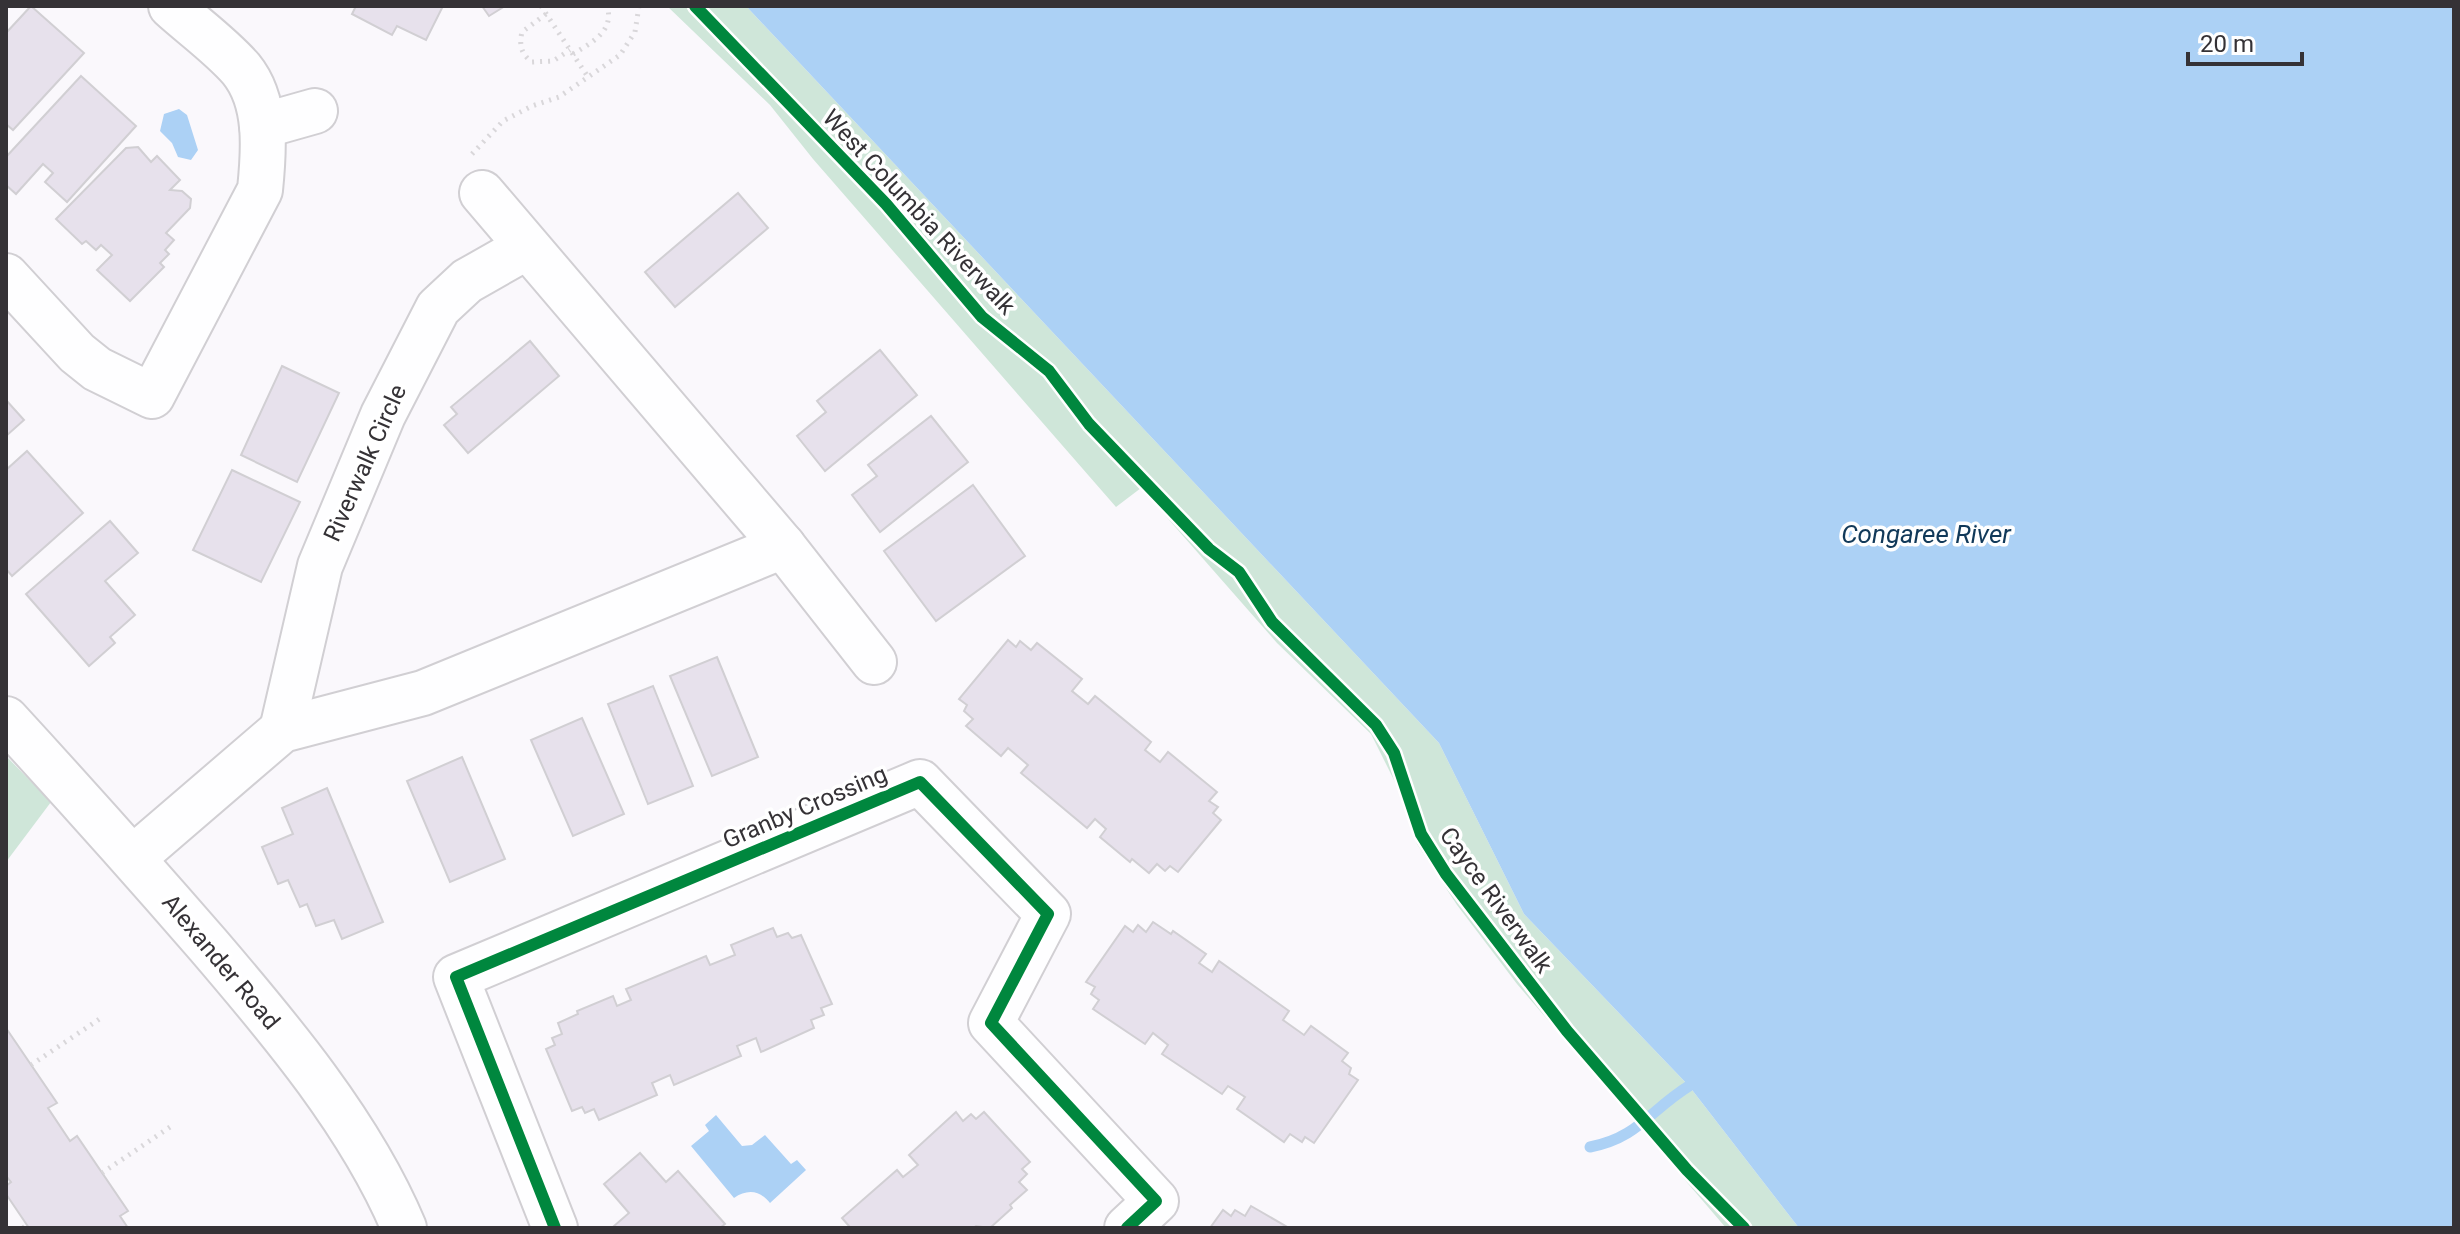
<svg xmlns="http://www.w3.org/2000/svg" width="2460" height="1234" viewBox="0 0 2460 1234" font-family="Roboto,sans-serif">
<style>
.green{fill:#cfe6d9}
.water{fill:#acd1f5}
.lines{fill:none;stroke-linecap:round;stroke-linejoin:round}
.stream{stroke:#acd1f5;stroke-width:11}
.building{fill:#e7e1ec;stroke:#d1cfd3;stroke-width:2}
.street-casing{stroke:#d1cfd3;stroke-width:48}
.secondary-casing{stroke:#d1cfd3;stroke-width:48}
.path{stroke:#d9d7da;stroke-width:5;stroke-dasharray:2 6;stroke-linecap:butt}
.street{stroke:#fefeff;stroke-width:44}
.secondary{stroke:#fefeff;stroke-width:44}
.cycleway-casing{stroke:#fff;stroke-width:17}
.cycleway{stroke:#00873e;stroke-width:12}
.labels{text-anchor:middle;stroke-width:7;stroke-linejoin:round;paint-order:stroke}
.street-label{font-size:24px;fill:#353236;stroke:#fff}
.water-label{font-size:26px;font-style:italic;fill:#113959;stroke:#fff}
</style>
<rect width="100%" height="100%" fill="#faf8fc"/>
<g class="green">
<polygon points="667,6 746,6 1439,743 1524,914 1689,1086 1799,1228 1726,1228 1517,984 1457,905 1417,844 1400,792 1371,734 1277,643 1141,488 1116,507 813,159 770,105"/>
<polygon points="6,756 51,802 6,862"/>
</g>
<g class="water">
<polygon points="746,6 2454,6 2454,1228 1799,1228 1689,1086 1524,914 1439,743"/>
<polygon points="179,109 187,115 198,150 191,160 178,157 172,143 160,131 164,114"/>
<path d="M716,1115l26,31 10,-1 13,-10 26,29 6,-4 9,10 -36,33c-10,-13 -23,-14 -36,-5l-43,-52 18,-15 -4,-6z"/>
</g>
<g class="lines">
<path class="stream" d="M1590,1147c48,-9 60,-37 99,-61"/>
</g>
<g class="building">
<polygon points="31,6 84,53 13,130 6,124 6,33"/>
<polygon points="356,6 443,6 426,40 397,26 392,35 352,14"/>
<polygon points="482,6 505,6 489,16"/>
<polygon points="81,76 136,126 67,202 45,182 53,173 43,164 16,194 6,185 6,157"/>
<polygon points="138,147 151,162 157,156 180,180 170,190 182,191 191,199 190,208 166,233 174,240 165,250 169,254 160,263 164,267 130,301 97,270 112,255 101,245 96,250 86,241 82,244 56,219 126,148"/>
<polygon points="738,193 768,228 675,307 645,272"/>
<polygon points="530,341 559,376 468,453 444,425 457,414 451,407"/>
<polygon points="880,350 917,395 825,471 797,436 826,412 817,401"/>
<polygon points="282,366 339,393 297,482 241,455"/>
<polygon points="6,400 24,420 6,436"/>
<polygon points="931,416 968,462 880,532 852,495 877,476 868,465"/>
<polygon points="27,451 83,513 12,576 6,569 6,470"/>
<polygon points="232,470 300,502 261,582 193,550"/>
<polygon points="973,485 1025,556 936,621 884,551"/>
<polygon points="110,521 138,553 105,581 135,615 110,637 115,643 89,666 26,594"/>
<polygon points="1008,640 1016,647 1020,641 1031,650 1037,643 1082,679 1072,691 1088,704 1095,696 1151,742 1145,750 1160,762 1168,752 1217,792 1209,801 1218,807 1213,813 1221,820 1178,872 1170,866 1165,871 1157,864 1149,873 1132,859 1130,862 1100,837 1106,829 1095,819 1087,828 1021,773 1028,765 1008,748 1001,756 966,726 973,719 964,711 967,705 959,699"/>
<polygon points="717,657 758,757 712,776 670,676"/>
<polygon points="653,686 693,786 648,804 608,704"/>
<polygon points="582,718 624,814 573,836 531,740"/>
<polygon points="462,757 505,859 450,882 407,781"/>
<polygon points="327,788 383,922 342,939 334,920 316,926 307,904 300,907 288,880 278,884 262,847 293,834 282,808"/>
<polygon points="1153,922 1171,934 1173,931 1206,954 1199,963 1212,972 1219,961 1289,1011 1283,1020 1304,1035 1311,1026 1348,1053 1342,1061 1351,1068 1349,1074 1358,1080 1314,1143 1305,1137 1302,1142 1290,1134 1284,1142 1237,1109 1245,1097 1228,1086 1222,1094 1162,1054 1168,1045 1153,1033 1145,1044 1093,1009 1099,1000 1091,994 1095,987 1086,982 1125,926 1133,932 1138,925 1146,932"/>
<polygon points="773,928 777,937 788,933 792,938 801,935 832,1004 821,1008 824,1015 811,1020 814,1028 761,1052 756,1038 737,1046 741,1056 674,1085 670,1075 652,1083 657,1095 599,1120 594,1109 585,1113 582,1107 572,1111 546,1049 555,1045 552,1038 562,1034 558,1023 578,1014 577,1011 613,996 617,1006 631,1000 626,989 706,956 710,965 735,955 731,945"/>
<polygon points="6,1028 57,1103 48,1108 70,1141 77,1136 128,1211 120,1216 128,1228 29,1228 6,1194 6,1186 11,1182 6,1176"/>
<polygon points="956,1112 963,1121 971,1114 976,1119 984,1112 1030,1162 1022,1169 1027,1174 1019,1182 1027,1190 1010,1205 1012,1208 990,1228 976,1226 973,1228 848,1228 849,1226 842,1218 897,1170 903,1177 918,1165 909,1155"/>
<polygon points="640,1153 666,1182 678,1171 725,1224 720,1228 616,1228 614,1226 629,1213 604,1184"/>
<polygon points="1251,1206 1289,1228 1210,1228 1223,1210 1231,1216 1235,1210 1245,1216"/>
</g>
<g class="lines">
<defs>
<g id="street">
<polyline points="262,126 315,111"/>
<polyline points="482,193 783,546 874,662"/>
<path d="M6,276l71,77 20,16 55,27 108,-206c4,-39 8,-88 -19,-121 -20,-23 -48,-43 -70,-63"/>
<polyline points="282,730 320,566 383,415 438,308 467,281 527,247"/>
<polyline points="133,858 282,730 423,693 783,546"/>
<polyline points="555,1228 456,977 920,782 1048,914 991,1023 1156,1201 1127,1228"/>
</g>
<path id="secondary" d="M6,719c68,74 136,150 202,226 72,84 153,180 196,283"/>
</defs>
<use href="#street" class="street-casing"/>
<use href="#secondary" class="secondary-casing"/>
<g class="path">
<polyline points="541,6 588,77"/>
<path d="M546,14l-24,18c-3,13 -1,22 10,30l21,-1 17,-11"/>
<path d="M573,54c18,-11 42,-23 34,-48"/>
<polyline points="472,154 503,121 532,106 559,97 620,55 635,32 639,6"/>
<polyline points="31,1065 101,1018"/>
<polyline points="102,1173 173,1125"/>
<polyline points="23,1228 27,1225"/>
</g>
<use href="#street" class="street"/>
<use href="#secondary" class="secondary"/>
<defs>
<g id="cycleway">
<polyline points="695,6 886,204 982,317 1049,371 1089,424 1209,549 1239,572 1272,622 1376,725 1394,753 1421,834 1446,874 1567,1031 1687,1170 1744,1228"/>
<polyline points="555,1228 456,977 920,782 1048,914 991,1023 1156,1201 1127,1228"/>
</g>
</defs>
<use href="#cycleway" class="cycleway-casing"/>
<use href="#cycleway" class="cycleway"/>
</g>
<g class="labels">
<g class="street-label">
<text transform="translate(919 212) rotate(47)" y="8">West Columbia Riverwalk</text>
<text transform="translate(365 463) rotate(-66)" y="8">Riverwalk Circle</text>
<text transform="translate(805 807) rotate(-23)" y="8">Granby Crossing</text>
<text transform="translate(1496 900) rotate(54)" y="8">Cayce Riverwalk</text>
<text transform="translate(221 962) rotate(50)" y="8">Alexander Road</text>
</g>
<g class="water-label">
<text x="1926" y="543">Congaree River</text>
</g>
</g>
<rect width="2460" height="1234" fill="none" stroke="#353236" stroke-width="16"/>
<path d="M2188 52v12h114v-12" fill="none" stroke="#353236" stroke-width="4"/>
<text x="2200" y="52" font-size="24" fill="#353236" stroke="#ffffff" stroke-width="6" paint-order="stroke">20 m</text>
</svg>
